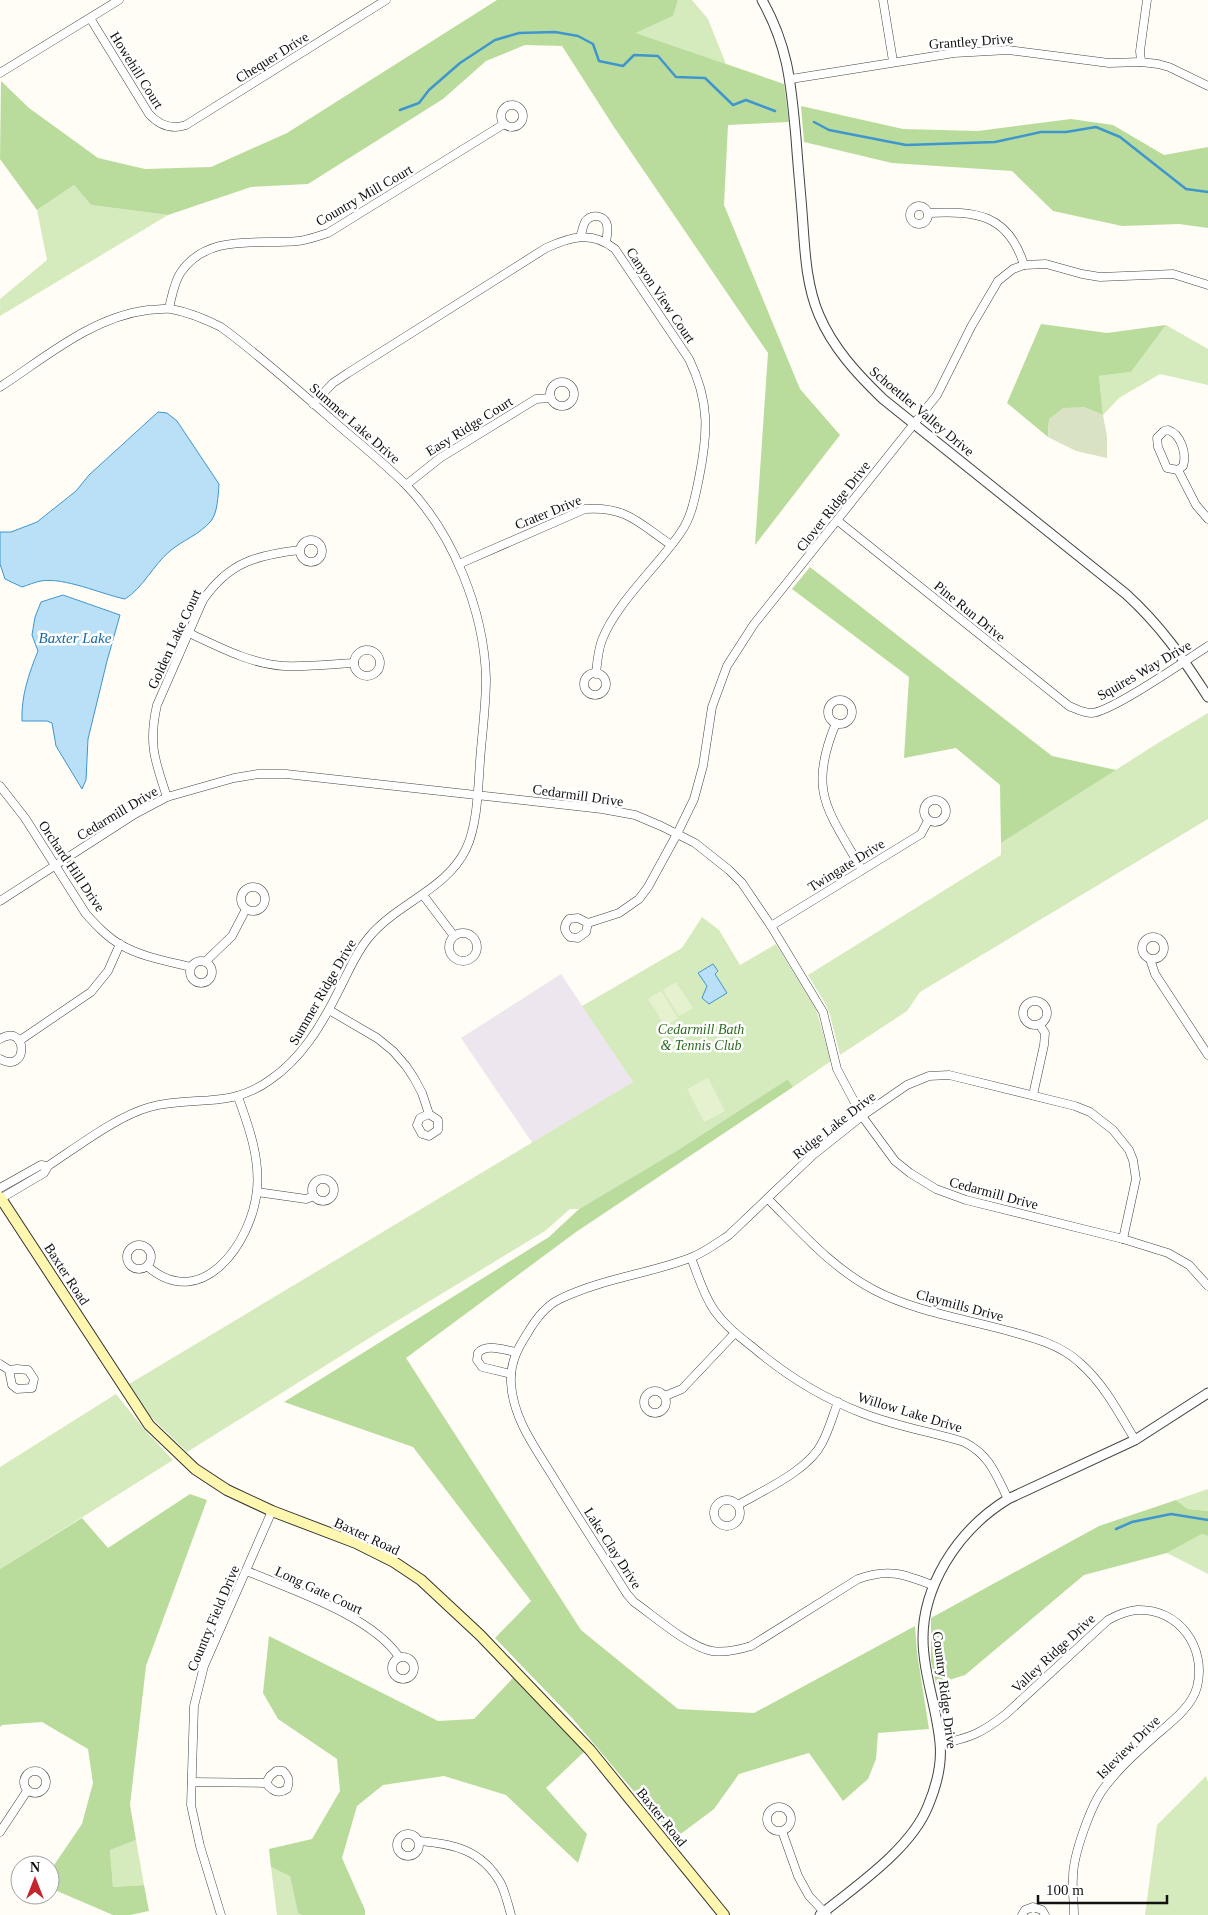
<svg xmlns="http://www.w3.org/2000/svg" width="1208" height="1915" viewBox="0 0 1208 1915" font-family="'Times New Roman',serif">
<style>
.industrial{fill:#eee6ef}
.green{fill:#d5ebbd}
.forest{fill:#b9dc9c}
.cemetery{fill:#d9e3c4}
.pitch{fill:#e6f2cf}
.water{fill:#b9e0f7;stroke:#3f96cf}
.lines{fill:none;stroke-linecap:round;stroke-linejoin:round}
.stream{stroke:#3f96cf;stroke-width:2.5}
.minor-casing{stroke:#444;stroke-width:9}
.tertiary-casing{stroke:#444;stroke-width:11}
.secondary-casing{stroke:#333;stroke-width:12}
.minor{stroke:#fff;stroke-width:8}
.tertiary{stroke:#fff;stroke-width:9}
.secondary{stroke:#fff6b0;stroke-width:10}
.labels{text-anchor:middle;stroke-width:5;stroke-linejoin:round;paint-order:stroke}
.street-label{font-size:14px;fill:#111;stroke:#fff}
.park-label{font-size:14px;font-style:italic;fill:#2f6b1f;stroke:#fff}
.water-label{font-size:15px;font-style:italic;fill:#1768a6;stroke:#fff}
</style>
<rect width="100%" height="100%" fill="#fffdf5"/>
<polygon class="industrial" points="561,974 633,1082 533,1144 461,1038"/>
<g class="green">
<polygon points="678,0 692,0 708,19 726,64 636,33 673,16"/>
<polygon points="74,185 91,205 168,215 0,316 0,299 47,260 37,210"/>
<polygon points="1166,325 1208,349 1208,385 1160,374 1119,398 1103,415 1099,376 1131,372"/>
<polygon points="1208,713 1208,819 920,992 907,1011 840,1055 830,1015 826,1005 808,975 1001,855 1001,843 1158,743"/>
<polygon points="702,917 719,930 740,965 776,944 816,1009 831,1061 793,1087 788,1079 678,1150 579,1209 570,1209 545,1231 387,1327 187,1452 149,1415 129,1384 633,1082 582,1006 682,948"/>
<polygon points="116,1394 144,1429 173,1460 0,1569 0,1467"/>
<polygon points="1208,1489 1208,1511 1188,1509 1176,1500"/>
<polygon points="1202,1534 1208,1536 1208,1574 1167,1553"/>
<polygon points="1206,1776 1208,1782 1208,1915 1145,1915 1157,1825"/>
<polygon points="136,1840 144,1885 113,1887 110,1850"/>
<polygon points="271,1867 290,1875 298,1912 302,1915 277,1915"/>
</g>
<g class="forest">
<polygon points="497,0 678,0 673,16 636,33 784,84 789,122 728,125 724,205 800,389 840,435 755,545 768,353 614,127 562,46 525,45 486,61 443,99 308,184 251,187 168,215 91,205 74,185 37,210 0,159 1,81 29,108 98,158 145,169 211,167 287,133"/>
<polygon points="801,106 903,129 978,131 1071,119 1113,125 1164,155 1208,147 1208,228 1179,224 1122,226 1053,211 1012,171 892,163 804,142"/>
<polygon points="1041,324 1107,333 1166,325 1131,372 1099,376 1103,415 1083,407 1049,419 1048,437 1007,403"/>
<polygon points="810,567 1052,756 1116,770 1001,843 1000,785 956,748 904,758 909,677 792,589"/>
<polygon points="788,1079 793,1087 576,1232 406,1358 581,1630 678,1709 754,1713 915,1626 917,1653 929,1729 878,1733 876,1759 868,1779 843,1801 809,1753 739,1774 714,1809 674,1839 573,1719 495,1638 531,1601 413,1447 284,1402 549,1237 579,1209 678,1150"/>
<polygon points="190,1494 207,1500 146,1666 130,1805 136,1840 110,1850 113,1887 144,1885 149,1911 130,1915 113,1915 50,1888 50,1871 82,1824 93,1783 88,1749 42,1722 2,1725 0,1727 0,1569 82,1518 108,1548"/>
<polygon points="1176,1500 1188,1509 1208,1511 1208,1536 1202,1534 1167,1553 1084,1575 965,1675 936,1684 931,1661 931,1618 1099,1526"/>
<polygon points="269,1636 438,1721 474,1719 513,1678 584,1752 546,1788 587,1834 578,1863 506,1795 444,1776 383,1785 357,1806 342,1858 365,1910 365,1915 302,1915 298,1913 290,1876 271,1867 269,1849 312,1839 340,1791 337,1759 278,1719 263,1693"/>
</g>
<polygon class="cemetery" points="1083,407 1103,415 1107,436 1107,458 1076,451 1048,437 1049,419 1063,408"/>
<g class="pitch">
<polygon points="676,982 693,1008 679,1016 663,990"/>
<polygon points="661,991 678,1018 665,1026 648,999"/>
<polygon points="708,1078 725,1111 704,1122 687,1089"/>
</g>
<g class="water">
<path d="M158,412l9,1 10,8 42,63c-1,11 -1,28 -8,37 -12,14 -28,19 -41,30 -17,14 -26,36 -45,48 -24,-5 -61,-22 -84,-18 -6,1 -13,4 -19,6l-17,-8 -5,-15v-32h11l26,-10 39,-31 13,-16z"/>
<path d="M63,595l57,20 -13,46 -19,78 -2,41 -4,9 -26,-43 -4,-23 -5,-2h-25c-1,-25 7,-48 16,-70l-6,-16 3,-18 6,-15z"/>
<polygon points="713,964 718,971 715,974 727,993 709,1004 702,998 707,986 698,973"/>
</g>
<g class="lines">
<g class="stream">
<polyline points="400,110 419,103 429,90 460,63 495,40 519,33 555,32 578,36 593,44 599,61 623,66 634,55 658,56 676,77 705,78 733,105 746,100 775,111"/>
<polyline points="814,122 829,130 906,145 995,142 1041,132 1066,132 1096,127 1120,137 1186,189 1208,192"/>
<polyline points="1116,1529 1132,1522 1171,1514 1208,1520"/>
</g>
<defs>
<g id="minor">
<polyline points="883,0 893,61"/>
<path d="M90,18l59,96c10,11 22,16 37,11l200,-125"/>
<polyline points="1141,62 1140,51 1147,0"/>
<polyline points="0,73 119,0"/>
<polyline points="791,79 954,53 1008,50 1109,63 1141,62 1158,64 1169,67 1208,86"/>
<circle cx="512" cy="116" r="11"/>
<circle cx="919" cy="215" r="9"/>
<path d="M928,213c47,-2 80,0 96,52"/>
<path d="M580,237c2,-5 3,-11 5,-15 6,-9 20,-7 22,3 1,6 0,12 -1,17"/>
<path d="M169,308c3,-12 5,-26 12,-36 27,-39 77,-27 117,-31 11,-1 20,-5 30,-8l176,-109"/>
<circle cx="562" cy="394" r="12"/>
<path d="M0,387c46,-30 92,-70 148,-77 7,0 16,-2 23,-1 17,3 34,10 50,18 38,28 74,60 109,91 25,22 52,43 76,67 47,48 78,126 80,193 0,24 -3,48 -5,71 -3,30 -2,73 -15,100 -19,40 -68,54 -96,87 -14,16 -22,37 -32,56 -17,34 -37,67 -68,88 -42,30 -76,15 -120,27 -33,9 -73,40 -102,59l-4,7 -44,26"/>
<path d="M313,404l20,-21 15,-10 198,-125c24,-11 46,-18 69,1l74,110c21,43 19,74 10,119 -4,19 -7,38 -18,54 -22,33 -65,71 -79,108 -4,10 -5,23 -6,34"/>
<path d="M1168,430c13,4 19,24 15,36l-5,4 -11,-2 -9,-21 -1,-9 7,-7z"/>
<polyline points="1178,470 1196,505 1208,519"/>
<polyline points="406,485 440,458 536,399 551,398"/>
<path d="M838,521l231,185c7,3 14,7 22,7 19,0 97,-54 117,-67"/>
<circle cx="311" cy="551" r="11"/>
<path d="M459,564l126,-55c41,-3 54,14 86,36"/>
<path d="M189,633c30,14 62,31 95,33 23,1 47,-2 70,-3"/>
<circle cx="367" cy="663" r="13"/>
<circle cx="595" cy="684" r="11"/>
<circle cx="840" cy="712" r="12"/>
<path d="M836,723c-29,69 -8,87 26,147"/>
<path d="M0,786l25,32 61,96c10,11 21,23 35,31 21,12 46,16 70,22"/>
<path d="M167,797c-12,-36 -19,-53 -10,-92l46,-105c26,-38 54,-45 97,-50"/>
<circle cx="935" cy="811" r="11"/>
<circle cx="253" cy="899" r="12"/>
<polyline points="423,895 454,936"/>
<polyline points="0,901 135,814 167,797 234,778 258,774 286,774 602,809 635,815 661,826 695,843 729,870 742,883 771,926 823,1012 837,1069 862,1116 895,1161 910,1173 936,1189 966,1200 1123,1239 1168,1253 1189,1265 1208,1286"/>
<path d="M588,923l-2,9 -8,6 -8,-1c-7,-6 -6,-12 -1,-18l9,-1 10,5 31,-10 20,-14 9,-12 29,-53 17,-35 9,-33 9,-59 15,-41 27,-42 183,-229 34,-68 27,-46 15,-12 11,-4 22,-1 36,10 18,3 73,-3 35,11"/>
<polyline points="771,926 921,834 928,821"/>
<circle cx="463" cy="947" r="14"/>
<circle cx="1153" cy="948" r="11"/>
<polyline points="1150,959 1155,974 1208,1055"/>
<circle cx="201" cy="972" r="11"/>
<polyline points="205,962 232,936 246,909"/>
<circle cx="1035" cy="1013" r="12"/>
<polyline points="329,1010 377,1038 393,1051 406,1066 414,1078 422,1093 429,1114 438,1120 438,1130 429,1136 422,1134 417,1125 420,1118 429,1114"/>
<path d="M0,1039c28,-17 29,36 0,20"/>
<polyline points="19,1041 91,992 108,971 120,944"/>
<polyline points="1033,1095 1044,1045 1045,1033 1039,1024"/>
<circle cx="323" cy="1190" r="11"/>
<polyline points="0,1188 41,1165 48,1166"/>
<polyline points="257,1192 306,1199 314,1196"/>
<path d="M768,1199c33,33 64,69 106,91 40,21 87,28 131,40 26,7 55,14 75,33 24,21 39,50 55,77"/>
<circle cx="139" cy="1257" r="12"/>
<path d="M691,1258c7,17 12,36 23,52 11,16 26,27 41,39 32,27 68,49 107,64 33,13 69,19 102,29 26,13 32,33 44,57"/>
<path d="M147,1266c55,48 105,-24 110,-76 3,-32 -8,-63 -19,-93"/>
<polyline points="0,1364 9,1370 17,1369 28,1370 34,1379 32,1388 17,1389 12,1385 9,1370"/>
<path d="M511,1374l-29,-7 -5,-7 1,-7c8,-10 26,-3 38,-1"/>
<circle cx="655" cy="1402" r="11"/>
<polyline points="665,1396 682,1389 735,1333"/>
<circle cx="727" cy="1513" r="13"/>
<path d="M738,1505c26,-15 71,-35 84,-62 7,-13 11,-28 16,-41"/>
<path d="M247,1571c45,19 125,45 152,86"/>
<path d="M932,1585c-28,-11 -44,-17 -74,-6l-107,67c-13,4 -26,7 -39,5 -23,-4 -58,-35 -78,-49l-7,-8c-25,-40 -51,-79 -75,-119 -18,-29 -39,-57 -41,-92 -1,-19 6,-34 16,-49 8,-14 18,-28 33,-35 41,-20 88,-25 130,-41 14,-5 27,-15 39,-23l84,-80 49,-39 45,-31 22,-9 20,-1 126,31 15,6 23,18 16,20 4,10 3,19 -13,60"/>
<circle cx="403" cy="1668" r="11"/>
<path d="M940,1744c30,-6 42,-11 66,-30l102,-94c9,-5 19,-9 29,-10 42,-2 70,38 60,77 -5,20 -27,36 -42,49 -18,16 -36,32 -51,52 -13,17 -31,67 -31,89 -1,12 1,25 1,38"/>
<circle cx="35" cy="1782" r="11"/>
<path d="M276,1771h7c6,6 7,10 4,18 -9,6 -15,2 -21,-6l4,-7z"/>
<polyline points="192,1782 266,1783"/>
<circle cx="779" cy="1819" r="12"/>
<polyline points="782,1831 798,1876 809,1896 827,1915"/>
<polyline points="0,1832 27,1791"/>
<circle cx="408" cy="1845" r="11"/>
<path d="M420,1841c34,3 61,9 80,41 5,9 8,22 11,33"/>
<polyline points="221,1915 200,1846 191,1805 194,1706 204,1666 272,1511"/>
<polyline points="1022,1915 1025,1910 1033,1907 1042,1910 1045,1915"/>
</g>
<g id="tertiary">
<path d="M762,0c27,48 29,85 34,138 2,29 5,58 7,87 2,30 4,62 16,90 14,33 38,59 64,84l243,195c36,33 56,63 82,103"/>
<path d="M820,1915c36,-29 91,-66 108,-109 8,-19 14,-43 12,-63 -3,-35 -17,-70 -17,-105 0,-28 8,-51 22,-75 16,-27 37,-48 63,-64l127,-59 73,-47"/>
</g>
<polyline id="secondary" points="0,1197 149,1425 195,1469 227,1490 272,1511 356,1543 394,1562 421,1580 480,1635 590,1750 724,1915"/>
</defs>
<use href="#minor" class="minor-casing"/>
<use href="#tertiary" class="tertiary-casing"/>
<use href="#secondary" class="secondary-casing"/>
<use href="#minor" class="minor"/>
<use href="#tertiary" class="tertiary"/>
<use href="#secondary" class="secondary"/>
</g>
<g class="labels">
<g class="street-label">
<text transform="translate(971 41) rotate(-4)" y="5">Grantley Drive</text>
<text transform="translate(272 57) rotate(-32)" y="5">Chequer Drive</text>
<text transform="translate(137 70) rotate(58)" y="5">Howehill Court</text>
<text transform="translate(364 195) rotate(-30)" y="5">Country Mill Court</text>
<text transform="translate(661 295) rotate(56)" y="5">Canyon View Court</text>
<text transform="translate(922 411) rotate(40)" y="5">Schoettler Valley Drive</text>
<text transform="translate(355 423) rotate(41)" y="5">Summer Lake Drive</text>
<text transform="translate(469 426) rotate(-32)" y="5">Easy Ridge Court</text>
<text transform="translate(833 506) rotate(-52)" y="5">Clover Ridge Drive</text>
<text transform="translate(548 512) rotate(-22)" y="5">Crater Drive</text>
<text transform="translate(970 611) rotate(39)" y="5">Pine Run Drive</text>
<text transform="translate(174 639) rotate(-65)" y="5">Golden Lake Court</text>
<text transform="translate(1144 670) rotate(-30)" y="5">Squires Way Drive</text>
<text transform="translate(578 795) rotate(8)" y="5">Cedarmill Drive</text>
<text transform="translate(117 813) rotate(-31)" y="5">Cedarmill Drive</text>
<text transform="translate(846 865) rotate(-32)" y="5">Twingate Drive</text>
<text transform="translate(72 866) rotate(56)" y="5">Orchard Hill Drive</text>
<text transform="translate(322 992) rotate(-60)" y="5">Summer Ridge Drive</text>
<text transform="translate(834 1125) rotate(-38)" y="5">Ridge Lake Drive</text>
<text transform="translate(994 1193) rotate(15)" y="5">Cedarmill Drive</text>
<text transform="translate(67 1274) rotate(57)" y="5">Baxter Road</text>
<text transform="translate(960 1305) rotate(15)" y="5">Claymills Drive</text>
<text transform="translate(910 1412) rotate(17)" y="5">Willow Lake Drive</text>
<text transform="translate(367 1536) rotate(25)" y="5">Baxter Road</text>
<text transform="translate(613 1548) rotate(57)" y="5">Lake Clay Drive</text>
<text transform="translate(319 1590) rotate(25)" y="5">Long Gate Court</text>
<text transform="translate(213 1618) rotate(-67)" y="5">Country Field Drive</text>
<text transform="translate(1053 1653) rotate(-43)" y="5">Valley Ridge Drive</text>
<text transform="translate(945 1690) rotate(83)" y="5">Country Ridge Drive</text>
<text transform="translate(1128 1747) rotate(-45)" y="5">Isleview Drive</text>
<text transform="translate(662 1817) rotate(51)" y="5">Baxter Road</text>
</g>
<g class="park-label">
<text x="701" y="1034">Cedarmill Bath<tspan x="701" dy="16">&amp; Tennis Club</tspan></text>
</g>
<g class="water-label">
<text x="75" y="643">Baxter Lake</text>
</g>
</g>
<g transform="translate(35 1880)"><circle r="24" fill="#ffffff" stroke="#a0a0a0"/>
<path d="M0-4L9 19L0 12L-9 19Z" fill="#c4262e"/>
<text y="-8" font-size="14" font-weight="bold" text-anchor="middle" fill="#111111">N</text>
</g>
<path d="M1038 1895v8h129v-8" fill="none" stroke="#111111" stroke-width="2.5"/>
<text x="1046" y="1895" font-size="15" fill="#111111" stroke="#ffffff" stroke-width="4" paint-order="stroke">100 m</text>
</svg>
